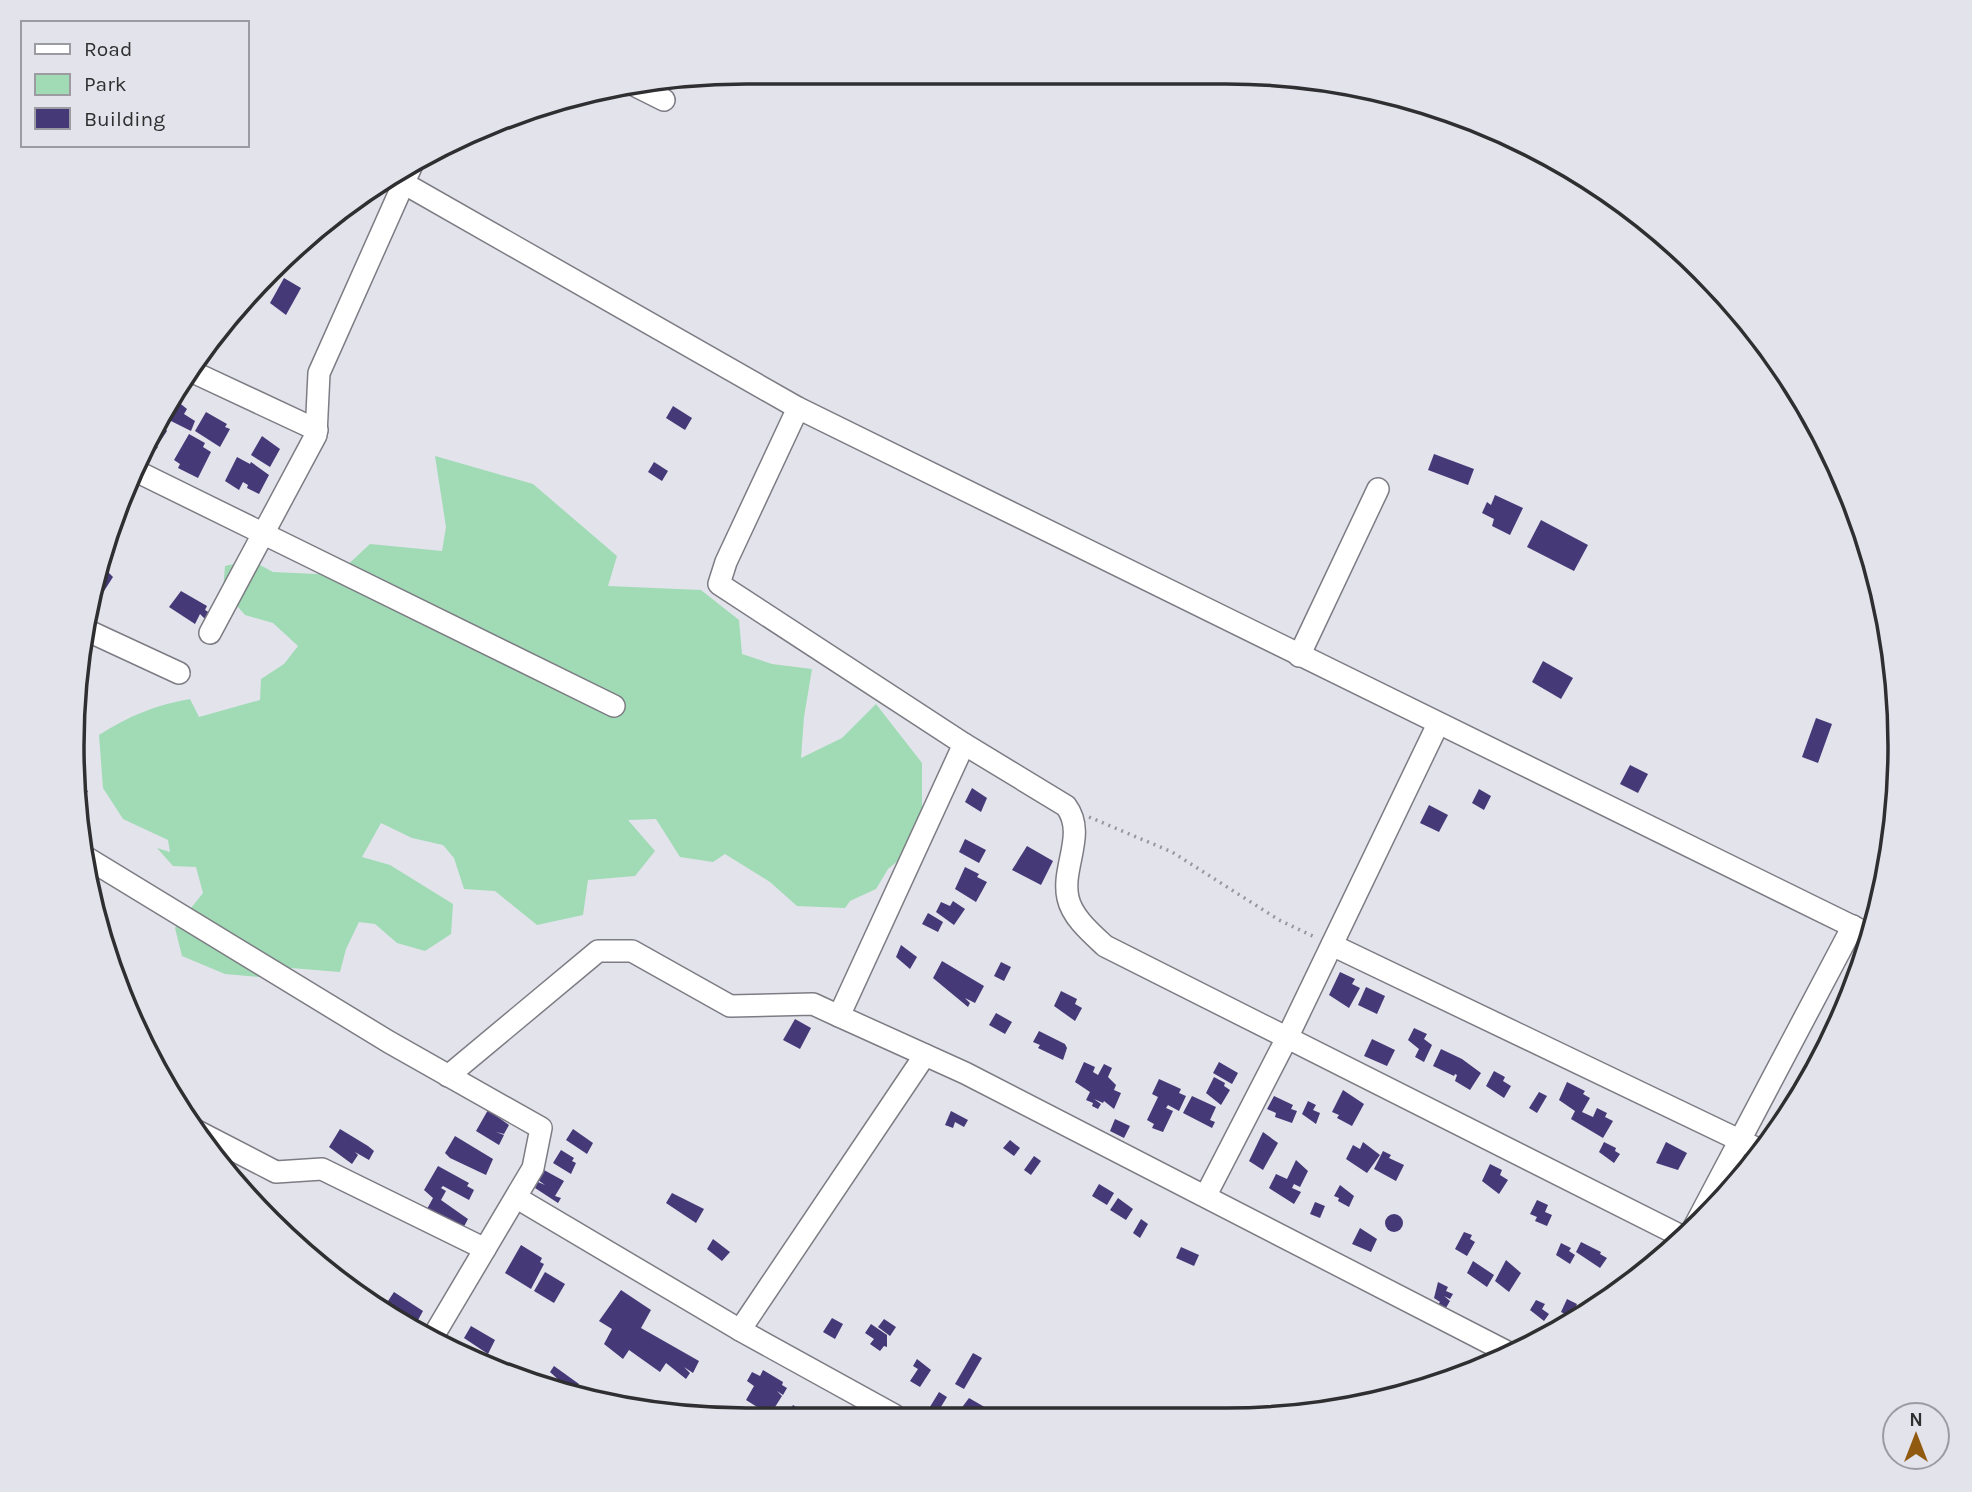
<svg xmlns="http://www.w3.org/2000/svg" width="1972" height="1492" viewBox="0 0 1972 1492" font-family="Karla,sans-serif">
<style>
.green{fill:#a0dbb5}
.building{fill:#453978}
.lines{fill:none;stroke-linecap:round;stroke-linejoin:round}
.minor-casing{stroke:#7d7c84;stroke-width:24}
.path{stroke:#97979d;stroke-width:3.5;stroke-dasharray:2 5;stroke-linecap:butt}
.minor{stroke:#fff;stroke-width:21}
.rim{fill:none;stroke:#2f2f32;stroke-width:3.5}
</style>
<rect width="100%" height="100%" fill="#e3e3eb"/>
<path class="green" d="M435,456l98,28 84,72 -9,30 93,4 38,30 3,34 30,10 40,5 -8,48 -3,41 41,-20 34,-34 46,59v52l-11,35 -23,19 -12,20 -26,12 -5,7 -48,-2 -27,-24 -45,-28 -12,8 -33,-5 -24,-38 -28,1 27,31 -20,25 -47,4 -5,35 -46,10 -42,-34 -31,-2 -10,-31 -11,-13 -31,-7 -31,-15 -19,34 28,8 63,39 -2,30 -26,17 -28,-8 -22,-19 -16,-2 -13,27 -6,23 -49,-4 -32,9 -34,-3 -43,-18 -7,-28 28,-35 -7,-26 -23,-1 -16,-18 13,4 -2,-12 -45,-21 -20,-31 -4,-53c30,-19 56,-30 91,-36l9,18 61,-17 1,-21 23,-15 14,-18 -25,-23 -28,-8 -22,-25 2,-24 26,-6 22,12 44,2 25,-4 28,-26 72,7 4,-24z"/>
<g class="building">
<polygon points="284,278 301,288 286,315 270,303"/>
<polygon points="176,400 187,409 184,414 195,421 191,431 163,417"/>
<polygon points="673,406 692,418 685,430 666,418"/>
<polygon points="206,412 227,424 225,427 230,429 220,447 195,431"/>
<polygon points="160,422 167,431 159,443 154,440 152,443 158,447 151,456 141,448"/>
<polygon points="189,434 205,443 203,447 211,452 198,478 178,468 180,464 174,460"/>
<polygon points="262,436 280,449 270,467 251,455"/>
<polygon points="1434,454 1474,469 1468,485 1428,470"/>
<polygon points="237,457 250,464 251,462 269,475 259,494 247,488 248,485 243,482 239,490 225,481"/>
<polygon points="654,462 668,471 662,481 648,472"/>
<polygon points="1495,495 1523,508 1510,535 1492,526 1494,519 1482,513 1487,502 1491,505"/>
<polygon points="1541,520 1588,545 1574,571 1527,547"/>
<polygon points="102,566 113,577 104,591 95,583"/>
<polygon points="181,591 207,606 205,610 210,613 206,620 200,614 195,624 169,607"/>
<polygon points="1543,661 1573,678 1561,699 1532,682"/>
<polygon points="1816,718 1832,724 1818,763 1802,757"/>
<polygon points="1630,765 1648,774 1638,793 1620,784"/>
<polygon points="74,784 88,791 80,806 76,804"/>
<polygon points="972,788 987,798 981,812 965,802"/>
<polygon points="1479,789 1491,796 1484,810 1472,803"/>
<polygon points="1429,805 1448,815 1439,832 1420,823"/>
<polygon points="965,839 986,850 979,863 959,852"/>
<polygon points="1027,846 1053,861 1041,885 1012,870"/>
<polygon points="965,867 979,874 977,877 987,882 976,902 955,889"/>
<polygon points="953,901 965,909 954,925 936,912 941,902 950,906"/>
<polygon points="928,913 943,922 938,932 922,924"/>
<polygon points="901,945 917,957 910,969 896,957"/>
<polygon points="942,961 984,986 975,1003 965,998 970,1003 968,1007 933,978"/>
<polygon points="1001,962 1011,967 1004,981 994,976"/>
<polygon points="1340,972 1355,979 1352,984 1360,988 1349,1008 1329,995"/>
<polygon points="1366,987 1385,996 1377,1014 1358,1005"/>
<polygon points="1061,991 1077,999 1075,1004 1082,1008 1075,1021 1054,1006"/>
<polygon points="996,1013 1012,1022 1005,1034 989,1025"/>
<polygon points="795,1019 811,1028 800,1049 783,1040"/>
<polygon points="1414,1028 1427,1034 1424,1039 1432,1045 1424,1062 1415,1057 1419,1049 1408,1040"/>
<polygon points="1039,1031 1065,1044 1067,1048 1063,1060 1038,1048 1040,1045 1033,1042"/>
<polygon points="1372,1039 1395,1050 1387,1066 1364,1056"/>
<polygon points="1441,1049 1462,1059 1481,1073 1470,1090 1455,1081 1457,1075 1455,1074 1454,1076 1433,1066"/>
<polygon points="1084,1062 1095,1067 1093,1072 1098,1075 1104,1064 1112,1068 1108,1077 1116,1085 1114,1090 1121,1093 1114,1109 1104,1101 1103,1103 1094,1099 1101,1104 1098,1109 1092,1106 1093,1103 1086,1100 1090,1092 1075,1082"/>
<polygon points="1219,1062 1238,1073 1232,1084 1213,1073"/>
<polygon points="1494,1071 1505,1077 1503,1081 1511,1086 1504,1098 1486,1086"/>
<polygon points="1214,1077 1225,1083 1224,1086 1230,1090 1221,1105 1206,1093"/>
<polygon points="1159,1079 1181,1089 1179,1093 1186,1096 1179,1111 1168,1105 1166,1108 1173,1111 1163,1132 1152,1128 1154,1124 1147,1120 1158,1097 1152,1094"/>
<polygon points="1567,1082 1585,1091 1583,1094 1590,1098 1582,1112 1593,1117 1597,1108 1607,1113 1605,1117 1613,1121 1603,1138 1571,1119 1575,1111 1559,1100"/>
<polygon points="1343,1090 1364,1104 1352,1126 1337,1118 1339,1115 1332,1112"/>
<polygon points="1539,1092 1547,1096 1537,1113 1529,1108"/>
<polygon points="1192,1096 1216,1107 1210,1120 1215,1122 1212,1128 1183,1113"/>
<polygon points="1274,1096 1293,1105 1291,1109 1297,1111 1292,1123 1275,1117 1276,1113 1267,1109"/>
<polygon points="1308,1101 1316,1105 1313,1110 1320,1113 1316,1124 1302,1114"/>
<polygon points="1788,1105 1793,1108 1779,1130 1775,1128"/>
<polygon points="488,1110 509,1125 504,1134 496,1132 504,1135 499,1145 476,1131"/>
<polygon points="951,1111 968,1120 964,1127 955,1122 953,1128 945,1125"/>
<polygon points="1115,1119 1130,1126 1124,1138 1110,1131"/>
<polygon points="340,1129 368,1146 374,1151 369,1160 355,1152 358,1155 352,1164 329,1147"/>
<polygon points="573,1129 593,1143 587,1154 566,1140"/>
<polygon points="1263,1132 1278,1143 1263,1170 1249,1161"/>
<polygon points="455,1136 493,1159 486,1175 450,1158 445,1153"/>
<polygon points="1010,1140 1020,1148 1014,1156 1003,1148"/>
<polygon points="1363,1142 1380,1155 1367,1173 1346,1159 1353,1145 1360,1149"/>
<polygon points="1604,1142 1616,1148 1615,1151 1620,1154 1614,1163 1599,1152"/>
<polygon points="1666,1142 1687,1153 1678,1170 1656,1163"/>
<polygon points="561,1150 574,1158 572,1161 576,1163 571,1174 553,1163"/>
<polygon points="1383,1151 1391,1155 1389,1158 1404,1165 1396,1181 1374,1169"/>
<polygon points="1034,1156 1041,1161 1031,1175 1024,1170"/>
<polygon points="1296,1160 1308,1171 1300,1187 1294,1184 1292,1188 1301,1192 1294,1204 1269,1188 1276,1174 1287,1179"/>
<polygon points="1490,1164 1502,1170 1500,1175 1508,1180 1499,1194 1482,1181"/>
<polygon points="438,1166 469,1183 467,1186 474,1190 469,1200 443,1186 441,1188 446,1191 441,1200 468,1219 461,1232 427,1209 433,1198 424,1190"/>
<polygon points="544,1170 564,1181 555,1196 561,1198 558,1203 535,1188 538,1182 545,1185 538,1180"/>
<polygon points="1099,1184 1114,1193 1107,1205 1092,1196"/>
<polygon points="1340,1185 1354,1196 1349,1207 1338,1201 1339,1198 1334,1196"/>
<polygon points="672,1193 704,1209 696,1223 666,1203"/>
<polygon points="1118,1198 1133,1209 1126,1220 1110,1210"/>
<polygon points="1537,1200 1548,1205 1545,1212 1552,1215 1547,1226 1535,1221 1537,1217 1530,1214"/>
<polygon points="1315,1202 1325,1206 1320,1218 1310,1214"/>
<circle cx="1394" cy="1223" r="9"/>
<polygon points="1141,1219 1148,1224 1140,1238 1133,1233"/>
<polygon points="1360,1228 1377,1239 1371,1252 1352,1244"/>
<polygon points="1464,1232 1472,1235 1470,1239 1475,1242 1467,1256 1455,1249"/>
<polygon points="713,1239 730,1252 722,1261 707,1249"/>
<polygon points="1581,1242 1601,1252 1600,1254 1607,1258 1600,1268 1576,1252"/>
<polygon points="1561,1243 1571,1248 1569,1251 1575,1255 1570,1264 1556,1255"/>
<polygon points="521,1245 542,1258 540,1262 544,1264 531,1289 505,1273"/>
<polygon points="1181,1247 1199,1255 1194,1266 1176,1258"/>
<polygon points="1506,1260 1521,1273 1509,1292 1495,1281"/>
<polygon points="1473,1261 1494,1275 1487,1287 1467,1273"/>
<polygon points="545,1272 565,1284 554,1303 534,1291"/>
<polygon points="1438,1282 1448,1287 1446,1291 1453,1294 1450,1299 1444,1296 1450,1301 1443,1313 1436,1308 1440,1302 1434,1298"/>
<polygon points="621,1290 651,1310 641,1328 699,1361 693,1373 684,1367 690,1373 686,1379 666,1363 660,1372 629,1350 623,1359 604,1344 612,1329 599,1321"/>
<polygon points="394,1292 423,1311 412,1331 375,1304 379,1296 388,1301"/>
<polygon points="1567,1299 1577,1304 1571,1317 1561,1312"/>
<polygon points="1536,1300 1545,1304 1542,1309 1549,1314 1544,1321 1530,1310"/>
<polygon points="832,1318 843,1324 835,1339 823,1332"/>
<polygon points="884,1319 896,1327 890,1336 878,1327"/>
<polygon points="871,1324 887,1335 887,1347 884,1346 880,1351 870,1344 874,1339 865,1333"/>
<polygon points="471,1326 495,1340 488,1354 464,1338"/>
<polygon points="973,1353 982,1358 964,1389 955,1384"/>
<polygon points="917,1359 931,1370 920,1387 910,1381 918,1369 913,1366"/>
<polygon points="554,1366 579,1384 573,1393 550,1372"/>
<polygon points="763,1370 783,1382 782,1385 787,1388 783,1395 777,1391 782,1396 770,1415 746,1400 754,1386 747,1381 752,1372 760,1376"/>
<polygon points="939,1392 947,1397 936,1415 925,1415"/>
<polygon points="969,1398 988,1409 985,1415 967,1415 960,1410"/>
<polygon points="793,1405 802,1411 804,1408 811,1412 787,1415"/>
</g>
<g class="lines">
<defs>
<g id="minor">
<polyline points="636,86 664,100"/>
<polyline points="391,176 798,408 1870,935"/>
<polyline points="195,373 317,430"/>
<polyline points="798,408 726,562 719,584 964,744 839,1016"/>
<polyline points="134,470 614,706"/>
<polyline points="84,629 179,673"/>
<polyline points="210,633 316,435 319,373 414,160"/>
<polyline points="1299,656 1378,489"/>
<path d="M964,744l102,62c21,28 -5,61 2,92 4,19 23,35 37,48l580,292"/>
<polyline points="87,858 389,1042 541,1128 533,1168 431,1340"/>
<polyline points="1332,945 1762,1151"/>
<polyline points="448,1076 598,951 632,951 730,1006 813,1004 839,1016 965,1073 1511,1354"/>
<polyline points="193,1129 276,1172 322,1169 485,1249"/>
<polyline points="1206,1195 1288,1036 1438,724"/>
<polyline points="517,1198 740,1330 894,1415"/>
<polyline points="1692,1231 1853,926"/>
<polyline points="740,1330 925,1055"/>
</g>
</defs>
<use href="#minor" class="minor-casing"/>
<polyline class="path" points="1089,817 1172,852 1279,920 1317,938"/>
<use href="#minor" class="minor"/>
</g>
<path d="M0 0H1972V1492H0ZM746 84H1226A662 662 0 0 1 1888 746V746A662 662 0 0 1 1226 1408H746A662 662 0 0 1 84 746V746A662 662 0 0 1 746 84Z" fill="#e3e3eb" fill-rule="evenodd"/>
<path class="rim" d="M746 84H1226A662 662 0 0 1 1888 746V746A662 662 0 0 1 1226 1408H746A662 662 0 0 1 84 746V746A662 662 0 0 1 746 84Z"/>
<rect x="21" y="21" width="228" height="126" fill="#e3e3eb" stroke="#9b9ba1" stroke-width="2"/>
<rect x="35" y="44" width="35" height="10" fill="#ffffff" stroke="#9b9ba1" stroke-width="2"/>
<text x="84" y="56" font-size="21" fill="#2f2f32">Road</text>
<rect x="35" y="74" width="35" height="21" fill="#a0dbb5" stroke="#9b9ba1" stroke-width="2"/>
<text x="84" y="91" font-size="21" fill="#2f2f32">Park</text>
<rect x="35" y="108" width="35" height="21" fill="#453978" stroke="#9b9ba1" stroke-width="2"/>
<text x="84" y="126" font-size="21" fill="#2f2f32">Building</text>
<g transform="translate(1916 1436)"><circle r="33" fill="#e3e3eb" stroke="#9b9ba1" stroke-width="2"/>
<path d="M0-5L12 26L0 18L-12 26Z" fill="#915a11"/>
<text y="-10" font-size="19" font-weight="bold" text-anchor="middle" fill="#2f2f32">N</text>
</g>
</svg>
